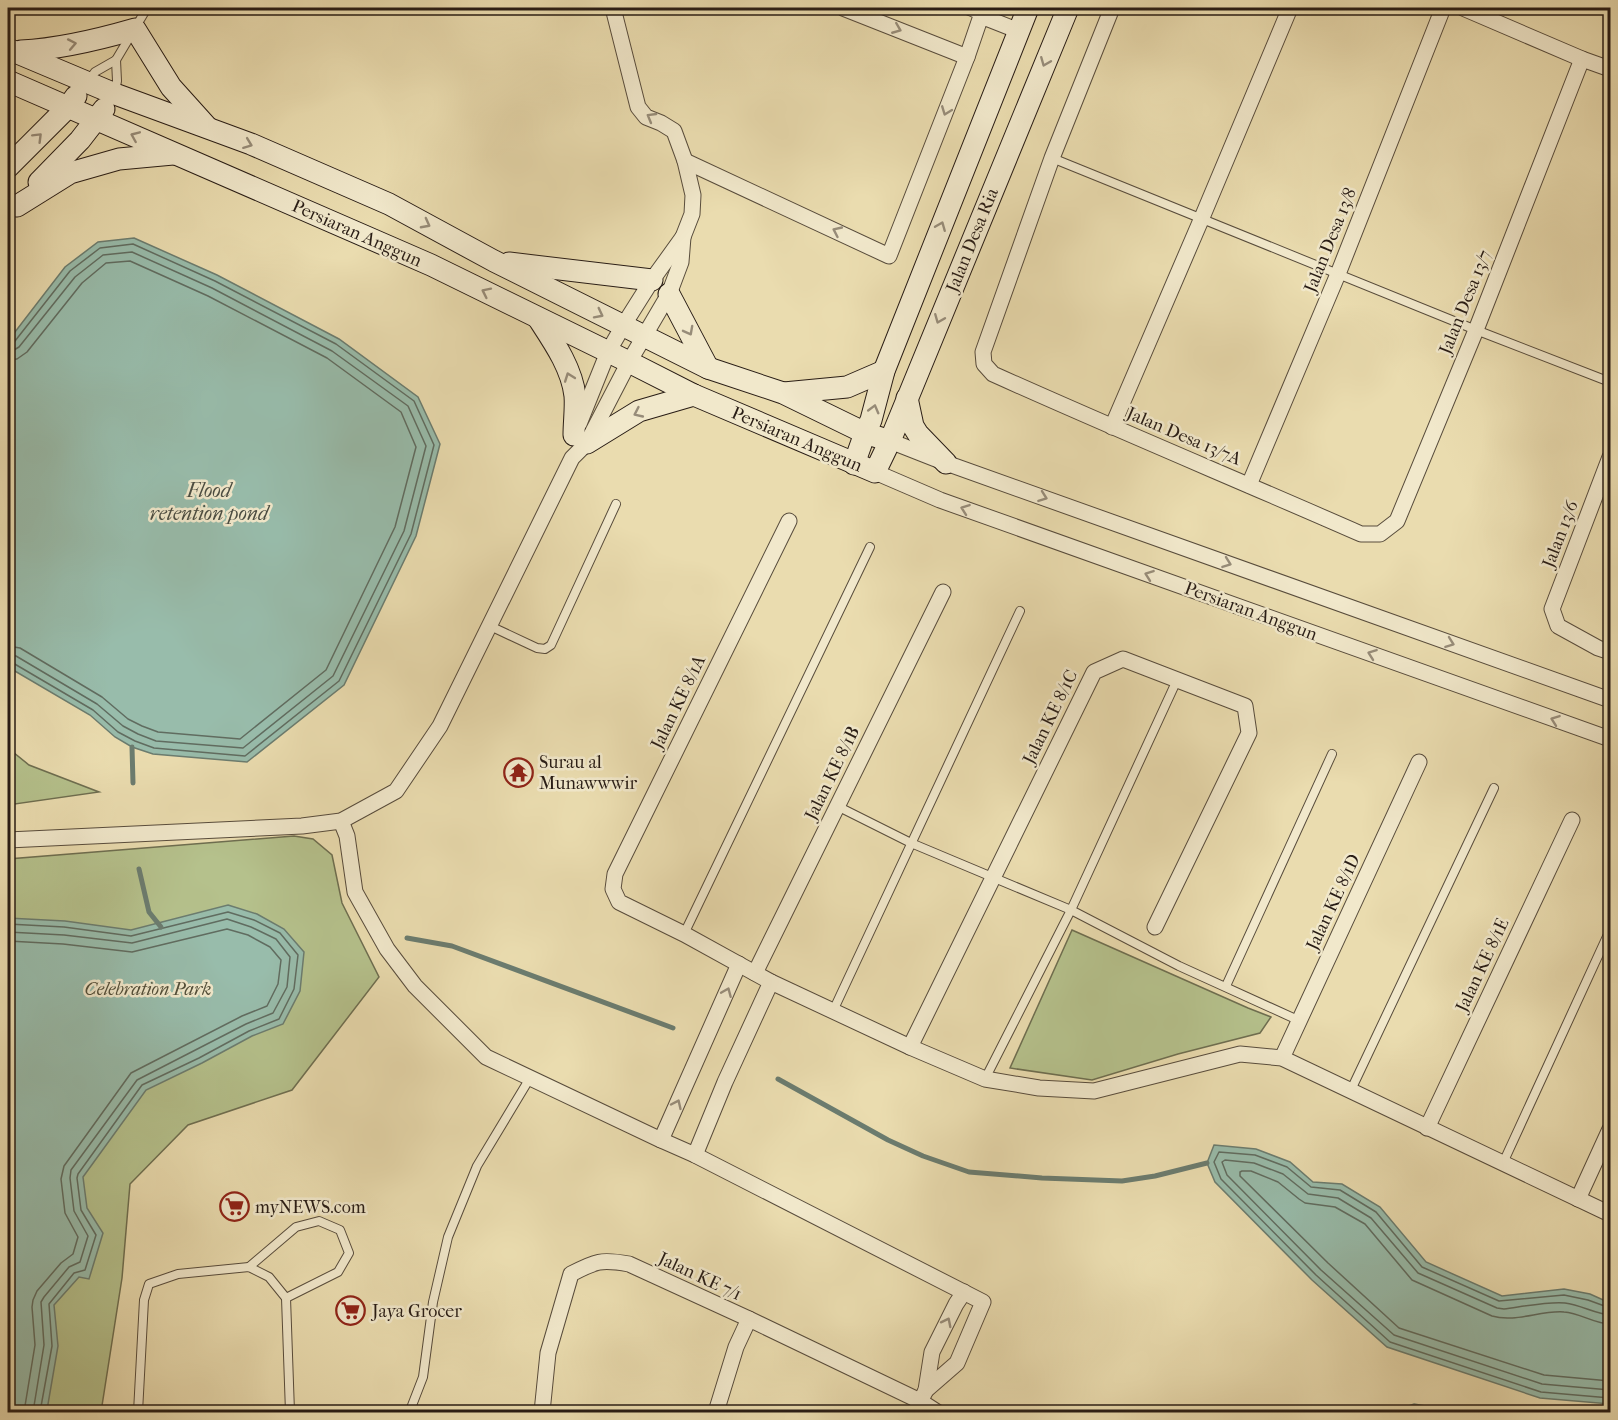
<svg xmlns="http://www.w3.org/2000/svg" width="1618" height="1420" viewBox="0 0 1618 1420" font-family="'IM FELL French Canon',serif">
<style>
.green{fill:#b5c18c;stroke:#6e6e50;stroke-width:1.5}
.water{fill:#98bcab;stroke:#6b7c6f;stroke-width:1.5}
.lines{fill:none;stroke-linecap:round;stroke-linejoin:round}
.shore{stroke:#606c60;stroke-width:1.5}
.stream{stroke:#6b7c6f;stroke-width:5}
.service-casing{stroke:#584c3c;stroke-width:10}
.minor-casing{stroke:#584c3c;stroke-width:17}
.secondary-casing{stroke:#281c15;stroke-width:23}
.service{stroke:#f1e8cb;stroke-width:8}
.minor{stroke:#f1e8cb;stroke-width:15}
.secondary{stroke:#f1e8cb;stroke-width:21}
.oneway{stroke:#978c79}
.labels{text-anchor:middle;stroke-width:5;stroke-linejoin:round;paint-order:stroke}
.street-label{font-size:18px;fill:#281c15;stroke:#f1e8cb}
.poi-label{font-size:18px;fill:#281c15;stroke:#f1e8cb;text-anchor:start}
.park-label{font-size:18px;font-style:italic;fill:#524e39;stroke:#f1e8cb}
.water-label{font-size:20px;font-style:italic;fill:#4a4c42;stroke:#f1e8cb}
</style>
<rect width="100%" height="100%" fill="#eadcaf"/>
<filter id="stains"><feTurbulence type="fractalNoise" baseFrequency=".00333" numOctaves="4"/><feColorMatrix values="0 0 0 0 .2 0 0 0 0 .09 0 0 0 0 .02 0 0 0 .5 -.17"/></filter>
<radialGradient id="worn" r=".72"><stop offset=".6" stop-color="#630" stop-opacity="0"/><stop offset="1" stop-color="#630" stop-opacity=".3"/></radialGradient>
<g class="green">
<polygon points="8,748 29,765 99,792 8,805"/>
<polygon points="294,836 313,839 332,855 342,903 379,977 292,1090 188,1125 130,1184 122,1278 101,1412 8,1412 8,859"/>
<polygon points="1072,930 1248,1008 1271,1017 1260,1033 1178,1054 1092,1080 1010,1068"/>
</g>
<g class="water">
<polygon points="134,238 217,275 339,339 418,397 440,444 416,536 344,685 247,762 153,754 132,747 115,737 90,715 8,667 8,341 65,267 98,242"/>
<polygon points="228,905 257,914 284,929 304,952 300,991 283,1024 252,1036 202,1063 146,1090 83,1177 87,1208 103,1233 89,1279 79,1277 54,1305 58,1346 47,1410 44,1412 8,1412 8,918 65,921 131,930"/>
<polygon points="1214,1145 1256,1149 1290,1162 1313,1182 1342,1184 1380,1207 1426,1262 1502,1296 1564,1289 1590,1294 1610,1303 1610,1404 1540,1398 1387,1347 1312,1280 1215,1182 1207,1163"/>
<polygon points="1414,1404 1460,1412 1392,1412"/>
</g>
<g class="lines">
<g class="shore">
<polyline points="8,344 15,341 70,271 100,248 133,244 215,281 336,344 414,401 434,445 411,534 339,681 245,756 154,748 135,741 118,732 93,710 13,663 8,662"/>
<polyline points="8,351 14,350 19,347 75,277 103,255 132,252 212,288 332,351 408,406 426,446 404,531 333,676 243,748 156,741 138,734 123,726 97,704 16,656 8,655"/>
<polyline points="8,360 17,359 27,352 82,283 106,263 130,261 208,296 327,358 401,412 416,447 395,527 326,670 240,739 158,732 142,726 128,719 102,697 20,648 8,646"/>
<polyline points="8,924 64,927 131,936 228,912 254,920 280,933 298,955 294,989 279,1019 249,1031 199,1058 142,1085 78,1174 77,1178 81,1210 96,1235 85,1270 74,1273 49,1304 52,1346 40,1412"/>
<polyline points="8,932 64,935 132,943 227,919 251,927 276,939 290,957 287,987 273,1013 246,1024 137,1080 71,1170 70,1178 74,1211 88,1236 80,1262 69,1267 44,1297 41,1302 44,1345 33,1412"/>
<polyline points="8,941 63,944 132,952 227,929 248,935 270,947 281,960 278,984 267,1006 242,1016 131,1073 64,1166 61,1179 65,1213 78,1237 73,1254 61,1263 37,1291 33,1300 32,1307 35,1345 24,1412"/>
<polyline points="1610,1308 1588,1300 1564,1295 1499,1301 1422,1267 1376,1212 1340,1190 1311,1187 1287,1167 1255,1155 1219,1152 1214,1162 1221,1179 1316,1275 1390,1342 1541,1392 1610,1398"/>
<path d="M1610,1315c-14,-1 -29,-10 -45,-12 -15,-2 -45,4 -61,6l-7,-1 -79,-35 -47,-55 -33,-20 -30,-4 -25,-20 -29,-11 -29,-3 -3,2 5,13 94,95 73,65 148,49 68,6"/>
<path d="M1610,1324c-15,0 -30,-11 -46,-12 -23,-2 -49,11 -72,4l-80,-36 -47,-56 -30,-17 -30,-4 -6,-4 -21,-17 -27,-11h-9l-2,1v4l88,87 71,65 145,47 66,6"/>
</g>
<g class="stream">
<polyline points="132,747 133,783"/>
<polyline points="139,869 149,912 161,927"/>
<polyline points="407,938 452,946 673,1028"/>
<polyline points="778,1079 888,1140 923,1156 969,1172 1042,1178 1122,1181 1155,1176 1207,1163"/>
</g>
<defs>
<g id="service">
<polyline points="962,8 981,16 983,8"/>
<polyline points="88,81 95,72 116,60 147,8"/>
<polyline points="115,91 117,81 116,60"/>
<polyline points="1052,158 1476,330 1610,382"/>
<polyline points="490,626 537,648 545,649 551,645 616,504"/>
<polyline points="837,806 911,843 1071,910 1179,966 1300,1021"/>
<polyline points="684,934 870,547"/>
<polyline points="1226,986 1332,754"/>
<polyline points="833,1011 1020,611"/>
<polyline points="985,1079 1071,910 1177,680"/>
<polyline points="1350,1092 1494,788"/>
<polyline points="1503,1163 1610,930"/>
<polyline points="249,1267 296,1227 319,1221 340,1230 349,1253 338,1272 286,1298"/>
<polyline points="138,1412 144,1300 149,1284 178,1274 249,1267 269,1277 286,1298 290,1412"/>
<polyline points="404,1412 411,1408 423,1377 433,1302 448,1237 477,1166 530,1078"/>
</g>
<g id="minor">
<polyline points="843,8 967,57"/>
<path d="M1112,8l-60,150 -69,194 1,12 9,10c122,55 245,106 368,160h19l17,-13 79,-191 106,-271"/>
<polyline points="1463,8 1582,59 1610,69"/>
<polyline points="685,161 889,256 967,57 981,16 1019,31"/>
<polyline points="579,424 608,352 623,326 652,280 683,237 692,214 693,195 685,161 674,131 661,123 646,117 638,107 613,8"/>
<polyline points="1112,427 1201,220 1290,8"/>
<polyline points="890,441 946,463 1610,700"/>
<polyline points="1610,457 1552,609 1558,626 1598,648 1610,652"/>
<polyline points="875,472 940,500 1610,739"/>
<polyline points="1249,485 1338,274 1443,8"/>
<polyline points="789,521 615,874 613,889 619,902 684,934 771,982 910,1047 985,1079 1039,1088 1094,1091 1240,1054 1282,1058 1610,1214"/>
<polyline points="341,821 347,836 355,892 387,949 415,986 486,1057 661,1140 695,1155 983,1302 957,1363 926,1390"/>
<polyline points="8,840 302,826 341,821 396,791 440,726 572,458 587,443 629,362 669,294 681,262 683,237"/>
<polyline points="755,973 943,592"/>
<polyline points="910,1047 1094,672 1123,659 1245,706 1249,733 1155,927"/>
<polyline points="1282,1058 1419,762"/>
<polyline points="1427,1128 1572,820"/>
<polyline points="661,1140 739,964"/>
<polyline points="695,1155 725,1082 771,982"/>
<polyline points="1578,1199 1610,1129"/>
<path d="M542,1412l6,-59 23,-79c25,-13 30,-15 58,-10l120,55 171,82 17,11"/>
<polyline points="716,1412 736,1347 749,1319"/>
<polyline points="915,1412 926,1390 932,1352 956,1304 964,1292"/>
</g>
<g id="secondary">
<polyline points="8,49 115,94 251,144 389,204 494,261 708,368 783,393 865,433 890,441"/>
<path d="M21,51c39,-2 76,-11 114,-22l36,58 36,40"/>
<polyline points="8,81 431,265 629,362 694,395 875,472 890,441 1068,8"/>
<polyline points="8,167 68,107 76,96"/>
<polyline points="39,182 80,140 104,109"/>
<polyline points="17,206 70,173 119,159 173,154"/>
<polyline points="509,263 652,280"/>
<polyline points="669,294 708,368"/>
<path d="M538,318c15,23 34,50 37,78 1,12 -1,26 -1,39"/>
<polyline points="784,393 847,387 884,371"/>
<polyline points="907,398 913,426 918,434 946,463"/>
<polyline points="587,443 639,411 694,395"/>
<polyline points="854,464 865,433 871,420 884,371 1028,8"/>
</g>
</defs>
<use href="#service" class="service-casing"/>
<use href="#minor" class="minor-casing"/>
<use href="#secondary" class="secondary-casing"/>
<use href="#service" class="service"/>
<use href="#minor" class="minor"/>
<use href="#secondary" class="secondary"/>
</g>
<defs><path id="oneway-chevron" d="M-2-3.5L2.5 0L-2 3.5" fill="none" stroke-width="1.6" stroke-linecap="round" stroke-linejoin="round" transform="scale(1.5)"/></defs>
<g class="oneway">
<use href="#oneway-chevron" transform="translate(897 29) rotate(22)"/>
<use href="#oneway-chevron" transform="translate(72 44) rotate(-11)"/>
<use href="#oneway-chevron" transform="translate(1045 62) rotate(112)"/>
<use href="#oneway-chevron" transform="translate(946 111) rotate(111)"/>
<use href="#oneway-chevron" transform="translate(651 117) rotate(-150)"/>
<use href="#oneway-chevron" transform="translate(135 136) rotate(-157)"/>
<use href="#oneway-chevron" transform="translate(38 137) rotate(-45)"/>
<use href="#oneway-chevron" transform="translate(248 144) rotate(21)"/>
<use href="#oneway-chevron" transform="translate(426 224) rotate(28)"/>
<use href="#oneway-chevron" transform="translate(941 226) rotate(-68)"/>
<use href="#oneway-chevron" transform="translate(837 231) rotate(-155)"/>
<use href="#oneway-chevron" transform="translate(486 292) rotate(-154)"/>
<use href="#oneway-chevron" transform="translate(599 314) rotate(27)"/>
<use href="#oneway-chevron" transform="translate(939 319) rotate(112)"/>
<use href="#oneway-chevron" transform="translate(689 331) rotate(62)"/>
<use href="#oneway-chevron" transform="translate(569 377) rotate(-110)"/>
<use href="#oneway-chevron" transform="translate(874 409) rotate(-75)"/>
<use href="#oneway-chevron" transform="translate(638 413) rotate(155)"/>
<use href="#oneway-chevron" transform="translate(1043 497) rotate(20)"/>
<use href="#oneway-chevron" transform="translate(965 509) rotate(-160)"/>
<use href="#oneway-chevron" transform="translate(1227 563) rotate(20)"/>
<use href="#oneway-chevron" transform="translate(1149 575) rotate(-160)"/>
<use href="#oneway-chevron" transform="translate(1450 643) rotate(20)"/>
<use href="#oneway-chevron" transform="translate(1372 654) rotate(-160)"/>
<use href="#oneway-chevron" transform="translate(1555 720) rotate(-160)"/>
<use href="#oneway-chevron" transform="translate(727 992) rotate(-67)"/>
<use href="#oneway-chevron" transform="translate(677 1104) rotate(-65)"/>
<use href="#oneway-chevron" transform="translate(947 1322) rotate(-63)"/>
</g>
<defs>
<symbol id="temple-ring" viewBox="-11 -11 22 22"><circle r="9.5" fill="#f1e8cb" stroke="#8f2418" stroke-width="1.5"/><path d="M0-6L5-2H3V0L6.5 2.5H4V6H1.5V3h-3V6H-4V2.5H-6.5L-3 0V-2H-5Z" fill="#8f2418"/></symbol>
<symbol id="supermarket-ring" viewBox="-11 -11 22 22"><circle r="9.5" fill="#f1e8cb" stroke="#8f2418" stroke-width="1.5"/><path d="M-6-5.5h2.5l.6 2H6L4.5 2H-2.5L-4.4-4H-6ZM-1.5 3.2a1.3 1.3 0 1 0 .1 0ZM3 3.2a1.3 1.3 0 1 0 .1 0Z" fill="#8f2418"/></symbol>
</defs>
<g fill-rule="evenodd">
<use href="#temple-ring" x="502" y="756" width="33" height="33"/>
<use href="#supermarket-ring" x="218" y="1190" width="33" height="33"/>
<use href="#supermarket-ring" x="334" y="1294" width="33" height="33"/>
</g>
<g class="labels">
<g class="street-label">
<text transform="translate(357 233) rotate(24)" y="6">Persiaran Anggun</text>
<text transform="translate(972 240) rotate(-68)" y="6">Jalan Desa Ria</text>
<text transform="translate(1330 240) rotate(-68)" y="6">Jalan Desa 13/8</text>
<text transform="translate(1465 302) rotate(-68)" y="6">Jalan Desa 13/7</text>
<text transform="translate(1184 436) rotate(23)" y="6">Jalan Desa 13/7A</text>
<text transform="translate(797 439) rotate(23)" y="6">Persiaran Anggun</text>
<text transform="translate(1560 534) rotate(-69)" y="6">Jalan 13/6</text>
<text transform="translate(1251 611) rotate(20)" y="6">Persiaran Anggun</text>
<text transform="translate(678 702) rotate(-64)" y="6">Jalan KE 8/1A</text>
<text transform="translate(1050 717) rotate(-64)" y="6">Jalan KE 8/1C</text>
<text transform="translate(832 773) rotate(-64)" y="6">Jalan KE 8/1B</text>
<text transform="translate(1333 902) rotate(-65)" y="6">Jalan KE 8/1D</text>
<text transform="translate(1482 965) rotate(-65)" y="6">Jalan KE 8/1E</text>
<text transform="translate(700 1276) rotate(25)" y="6">Jalan KE 7/1</text>
</g>
<g class="poi-label">
<text x="539" y="768">Surau al<tspan x="539" dy="21">Munawwwir</tspan></text>
<text x="255" y="1213">myNEWS.com</text>
<text x="372" y="1317">Jaya Grocer</text>
</g>
<g class="park-label">
<text x="148" y="995">Celebration Park</text>
</g>
<g class="water-label">
<text x="209" y="497">Flood<tspan x="209" dy="23">retention pond</tspan></text>
</g>
</g>
<rect width="1618" height="1420" fill="none" stroke="#eadcaf" stroke-width="30"/>
<rect x="9" y="9" width="1600" height="1402" fill="none" stroke="#281c15" stroke-width="3"/>
<rect x="15" y="15" width="1588" height="1390" fill="none" stroke="#281c15" stroke-width="1.5"/>
<rect width="100%" height="100%" filter="url(#stains)"/>
<rect width="100%" height="100%" fill="url(#worn)"/>
</svg>
